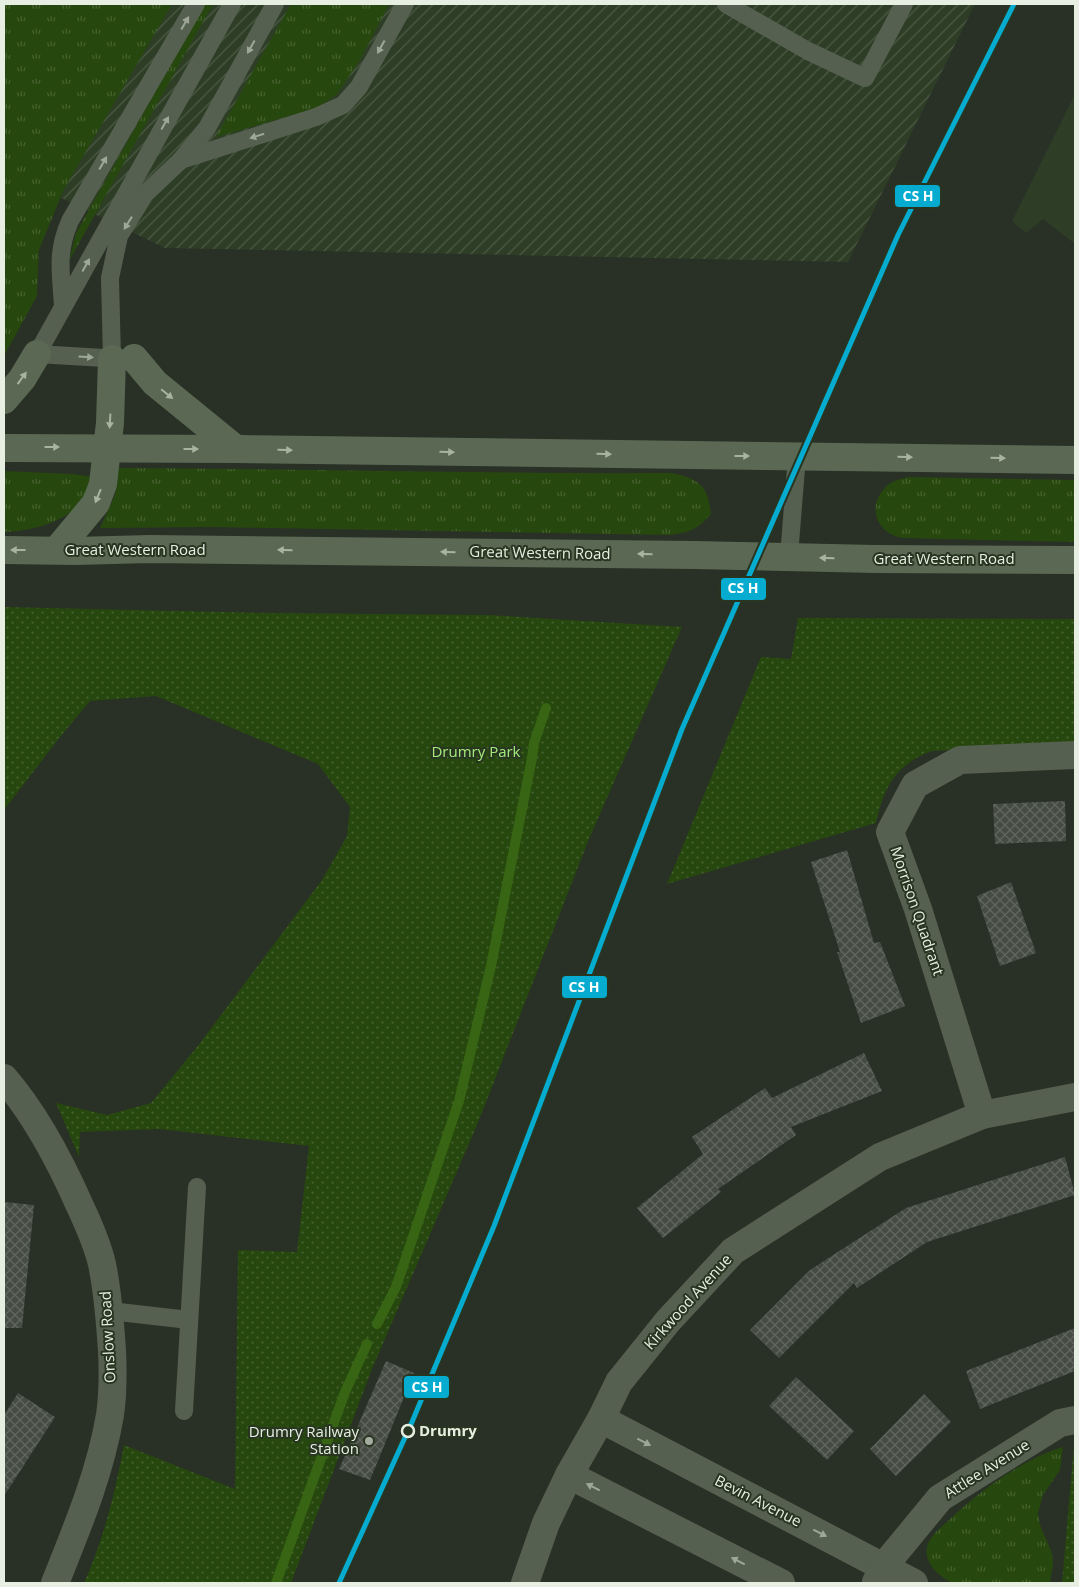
<svg xmlns="http://www.w3.org/2000/svg" width="1079" height="1587" viewBox="0 0 1079 1587" font-family="'Open Sans',sans-serif">
<style>
.built{fill:#2e3e26}
.industrial{fill:url(#industrial-furrows)}
.grass{fill:url(#grass-tufts)}
.park{fill:url(#park-dots)}
.lines{fill:none;stroke-linecap:round;stroke-linejoin:round}
.stream{stroke:#376514;stroke-width:10}
.building{fill:url(#building-cross-hatch)}
.lane{stroke:#566050;stroke-width:18}
.street{stroke:#566050;stroke-width:28}
.primary{stroke:#5b6954;stroke-width:28}
.rail-1-casing{stroke:#283521;stroke-width:9}
.rail-1{stroke:#06acd0;stroke-width:5}
.oneway{fill:#9ea899}
.oneway2{fill:#a8b3a2}
.stop-dot{fill:#283521;stroke:#e7efe2;stroke-width:2.5}
.poi-dot{fill:#a4aca0;stroke:#283521;stroke-width:2}
.labels{text-anchor:middle;stroke-width:4;stroke-linejoin:round;paint-order:stroke}
.street-label{font-size:15px;fill:#e7efe2;stroke:#283521}
.park-label{font-size:15px;fill:#a3e97b;stroke:#283521}
.stop-label{font-size:15px;font-weight:bold;fill:#e7efe2;stroke:#283521;text-anchor:start}
.poi-label{font-size:15px;fill:#e7efe2;stroke:#283521;text-anchor:end}
.line-badge{stroke:#283521;stroke-width:2}
.badge-label{font-size:14px;text-anchor:middle;font-weight:bold;fill:#fff}
</style>
<defs>
<pattern id="industrial-furrows" width="10" height="10" patternUnits="userSpaceOnUse" patternTransform="scale(1.25)"><rect width="10" height="10" fill="#2e3e26"/><path d="M-1 1l2-2M0 10L10 0M9 11l2-2" fill="none" stroke="#4c5a45"/></pattern>
<pattern id="grass-tufts" width="24" height="20" patternUnits="userSpaceOnUse" patternTransform="scale(1.25)"><rect width="24" height="20" fill="#26470d"/><path d="M3 7l-1-3M5 7V3M7 7l1-3M15 17l-1-3M17 17v-4M19 17l1-3" fill="none" stroke="#466230"/></pattern>
<pattern id="park-dots" width="8" height="8" patternUnits="userSpaceOnUse" patternTransform="scale(1.25)"><rect width="8" height="8" fill="#26470d"/><path d="M2 2h.1M6 6h.1" fill="none" stroke="#466230" stroke-width="1.8" stroke-linecap="round"/></pattern>
<pattern id="building-cross-hatch" width="8" height="8" patternUnits="userSpaceOnUse" patternTransform="scale(1.25)"><rect width="8" height="8" fill="#464c43"/><path d="M0 0l8 8M0 8l8-8" fill="none" stroke="#61665e"/></pattern>
</defs>
<rect width="100%" height="100%" fill="#293026"/>
<polygon class="built" points="1075,94 1075,244 1043,219 1026,233 1012,221"/>
<polygon class="industrial" points="162,4 975,4 848,262 165,248 57,196"/>
<g class="grass">
<polygon points="4,4 172,4 64,189 39,250 37,296 4,356"/>
<polygon points="205,4 213,4 69,261 76,233"/>
<polygon points="291,4 389,4 360,60 337,94 317,108 216,137"/>
<path d="M119,468c184,1 369,6 553,5 28,6 36,13 39,41 -12,15 -23,19 -41,21l-462,-8 -108,1 15,-33z"/>
<path d="M4,471l69,3 21,3c-1,4 -2,11 -5,15 -17,29 -54,39 -85,40z"/>
<path d="M908,477l167,3v62l-173,-4c-28,-6 -36,-35 -13,-54 5,-4 13,-5 19,-7z"/>
<path d="M1063,1447l-3,23 -17,25 -5,18 2,12 12,28 1,11 -3,19c-24,0 -48,0 -73,0 -8,0 -19,2 -26,-1 -15,-7 -32,-25 -21,-42 4,-7 12,-14 18,-19 29,-28 76,-63 115,-74z"/>
</g>
<g class="park">
<path d="M4,607l265,6 220,2 193,12 -93,212 -112,286 -105,244 -81,214h-207c20,-44 31,-91 40,-138l111,44 3,-239 59,2 12,-106 -149,-17 -80,3 -1,25 -23,-54 51,12 44,-12 46,-56 125,-167 25,-44 3,-29 -32,-43 -162,-68 -66,5 -30,36 -56,73z"/>
<path d="M798,618l277,1v125l-143,7c-36,13 -48,36 -56,72l-209,61 94,-227 30,2z"/>
<polygon points="1074,1445 1075,1445 1075,1583 1062,1583"/>
</g>
<g class="lines">
<g class="stream">
<polyline points="377,1324 396,1287 459,1101 491,966 532,758 534,743 546,708"/>
<polyline points="276,1583 345,1392 367,1344"/>
</g>
</g>
<g class="building">
<polygon points="1065,801 1066,841 995,844 993,804"/>
<polygon points="847,850 874,943 880,942 905,1006 861,1023 837,952 840,952 811,862"/>
<polygon points="1011,882 1036,953 1000,966 977,896"/>
<polygon points="864,1053 882,1091 791,1127 796,1135 718,1189 721,1192 663,1238 637,1208 703,1154 692,1137 765,1088 772,1098"/>
<polygon points="1065,1157 1075,1195 927,1242 857,1288 854,1283 779,1358 750,1330 810,1270 906,1208"/>
<polygon points="4,1202 34,1205 22,1328 4,1328"/>
<polygon points="1075,1328 1075,1371 980,1409 966,1371"/>
<polygon points="386,1361 414,1373 370,1480 339,1469"/>
<polygon points="796,1377 854,1431 827,1460 769,1406"/>
<polygon points="18,1393 55,1417 4,1496 4,1415"/>
<polygon points="924,1394 951,1422 896,1476 870,1449"/>
</g>
<g class="lines">
<g class="lane">
<polyline points="726,4 808,51 865,78 904,4"/>
<polyline points="181,160 207,128 275,4"/>
<path d="M63,306c-2,-34 -7,-53 7,-85l126,-217"/>
<polyline points="112,359 110,278 119,236 145,194 181,160 316,117 343,105 359,87 405,4"/>
<polyline points="121,359 37,354 232,4"/>
<polyline points="789,556 797,456"/>
<polyline points="110,1311 189,1320"/>
<polyline points="184,1411 197,1187"/>
</g>
<g class="street">
<path d="M4,1078c32,37 55,81 75,126 9,19 18,39 23,60 6,29 8,57 10,86 1,21 1,44 -2,65 -10,59 -33,113 -55,168"/>
<polyline points="982,1115 918,909 890,832 915,785 960,760 1075,755"/>
<polyline points="601,1419 914,1583"/>
<polyline points="569,1475 781,1583"/>
<polyline points="876,1582 884,1566 940,1498 1060,1423 1075,1420"/>
<polyline points="525,1583 546,1523 569,1475 601,1419 619,1382 668,1321 733,1251 880,1157 982,1115 1075,1097"/>
</g>
<g class="primary">
<polyline points="134,358 155,383 236,449"/>
<polyline points="4,400 22,379 37,354"/>
<polyline points="4,448 236,449 1075,460"/>
<polyline points="4,550 75,551 150,549 694,555 876,559 1075,560"/>
<polyline points="57,550 96,503 103,484 110,423 112,359"/>
</g>
<defs>
<polyline id="rail-1" points="339,1583 412,1422 494,1226 682,729 898,235 1014,4"/>
</defs>
<use href="#rail-1" class="rail-1-casing"/>
<use href="#rail-1" class="rail-1"/>
</g>
<defs><path id="oneway-solid" d="M-6-.8H1V-3.2L6.5 0L1 3.2V.8H-6Z" transform="scale(1.25)"/></defs>
<g class="oneway">
<use href="#oneway-solid" transform="translate(185 23) rotate(-60)"/>
<use href="#oneway-solid" transform="translate(251 47) rotate(119)"/>
<use href="#oneway-solid" transform="translate(381 47) rotate(119)"/>
<use href="#oneway-solid" transform="translate(165 123) rotate(-61)"/>
<use href="#oneway-solid" transform="translate(257 136) rotate(163)"/>
<use href="#oneway-solid" transform="translate(103 163) rotate(-60)"/>
<use href="#oneway-solid" transform="translate(128 223) rotate(122)"/>
<use href="#oneway-solid" transform="translate(86 265) rotate(-61)"/>
<use href="#oneway-solid" transform="translate(86 357) rotate(4)"/>
<use href="#oneway-solid" transform="translate(644 1442) rotate(27)"/>
<use href="#oneway-solid" transform="translate(593 1487) rotate(-153)"/>
<use href="#oneway-solid" transform="translate(820 1533) rotate(27)"/>
<use href="#oneway-solid" transform="translate(738 1561) rotate(-153)"/>
</g>
<g class="oneway2">
<use href="#oneway-solid" transform="translate(22 378) rotate(-54)"/>
<use href="#oneway-solid" transform="translate(167 394) rotate(39)"/>
<use href="#oneway-solid" transform="translate(110 421) rotate(93)"/>
<use href="#oneway-solid" transform="translate(52 447)"/>
<use href="#oneway-solid" transform="translate(191 449)"/>
<use href="#oneway-solid" transform="translate(285 450) rotate(1)"/>
<use href="#oneway-solid" transform="translate(447 452) rotate(1)"/>
<use href="#oneway-solid" transform="translate(604 454) rotate(1)"/>
<use href="#oneway-solid" transform="translate(742 456)"/>
<use href="#oneway-solid" transform="translate(905 457) rotate(1)"/>
<use href="#oneway-solid" transform="translate(998 458) rotate(1)"/>
<use href="#oneway-solid" transform="translate(98 496) rotate(112)"/>
<use href="#oneway-solid" transform="translate(18 550) rotate(180)"/>
<use href="#oneway-solid" transform="translate(285 550) rotate(-179)"/>
<use href="#oneway-solid" transform="translate(448 552) rotate(-179)"/>
<use href="#oneway-solid" transform="translate(645 554) rotate(-179)"/>
<use href="#oneway-solid" transform="translate(827 558) rotate(-178)"/>
</g>
<circle class="stop-dot" cx="408" cy="1431" r="6"/>
<circle class="poi-dot" cx="369" cy="1441" r="5"/>
<g class="labels">
<g class="street-label">
<text x="135" y="555">Great Western Road</text>
<text transform="translate(540 553) rotate(1)" y="5">Great Western Road</text>
<text x="944" y="564">Great Western Road</text>
<text transform="translate(917 911) rotate(71)" y="5">Morrison Quadrant</text>
<text transform="translate(688 1302) rotate(-48)" y="5">Kirkwood Avenue</text>
<text transform="translate(108 1337) rotate(-93)" y="5">Onslow Road</text>
<text transform="translate(987 1469) rotate(-32)" y="5">Attlee Avenue</text>
<text transform="translate(758 1501) rotate(27)" y="5">Bevin Avenue</text>
</g>
<g class="park-label">
<text x="476" y="757">Drumry Park</text>
</g>
<g class="stop-label">
<text x="419" y="1436">Drumry</text>
</g>
<g class="poi-label">
<text x="359" y="1437">Drumry Railway<tspan x="359" dy="17">Station</tspan></text>
</g>
</g>
<g class="line-badge">
<rect x="894" y="184" width="47" height="24" rx="5" fill="#06acd0"/>
<rect x="720" y="577" width="47" height="24" rx="5" fill="#06acd0"/>
<rect x="561" y="975" width="47" height="24" rx="5" fill="#06acd0"/>
<rect x="403" y="1375" width="47" height="24" rx="5" fill="#06acd0"/>
</g>
<g class="badge-label">
<text x="918" y="201">CS H</text>
<text x="743" y="593">CS H</text>
<text x="584" y="992">CS H</text>
<text x="427" y="1392">CS H</text>
</g>
<rect width="1079" height="1587" fill="none" stroke="#e7efe2" stroke-width="10"/>
</svg>
